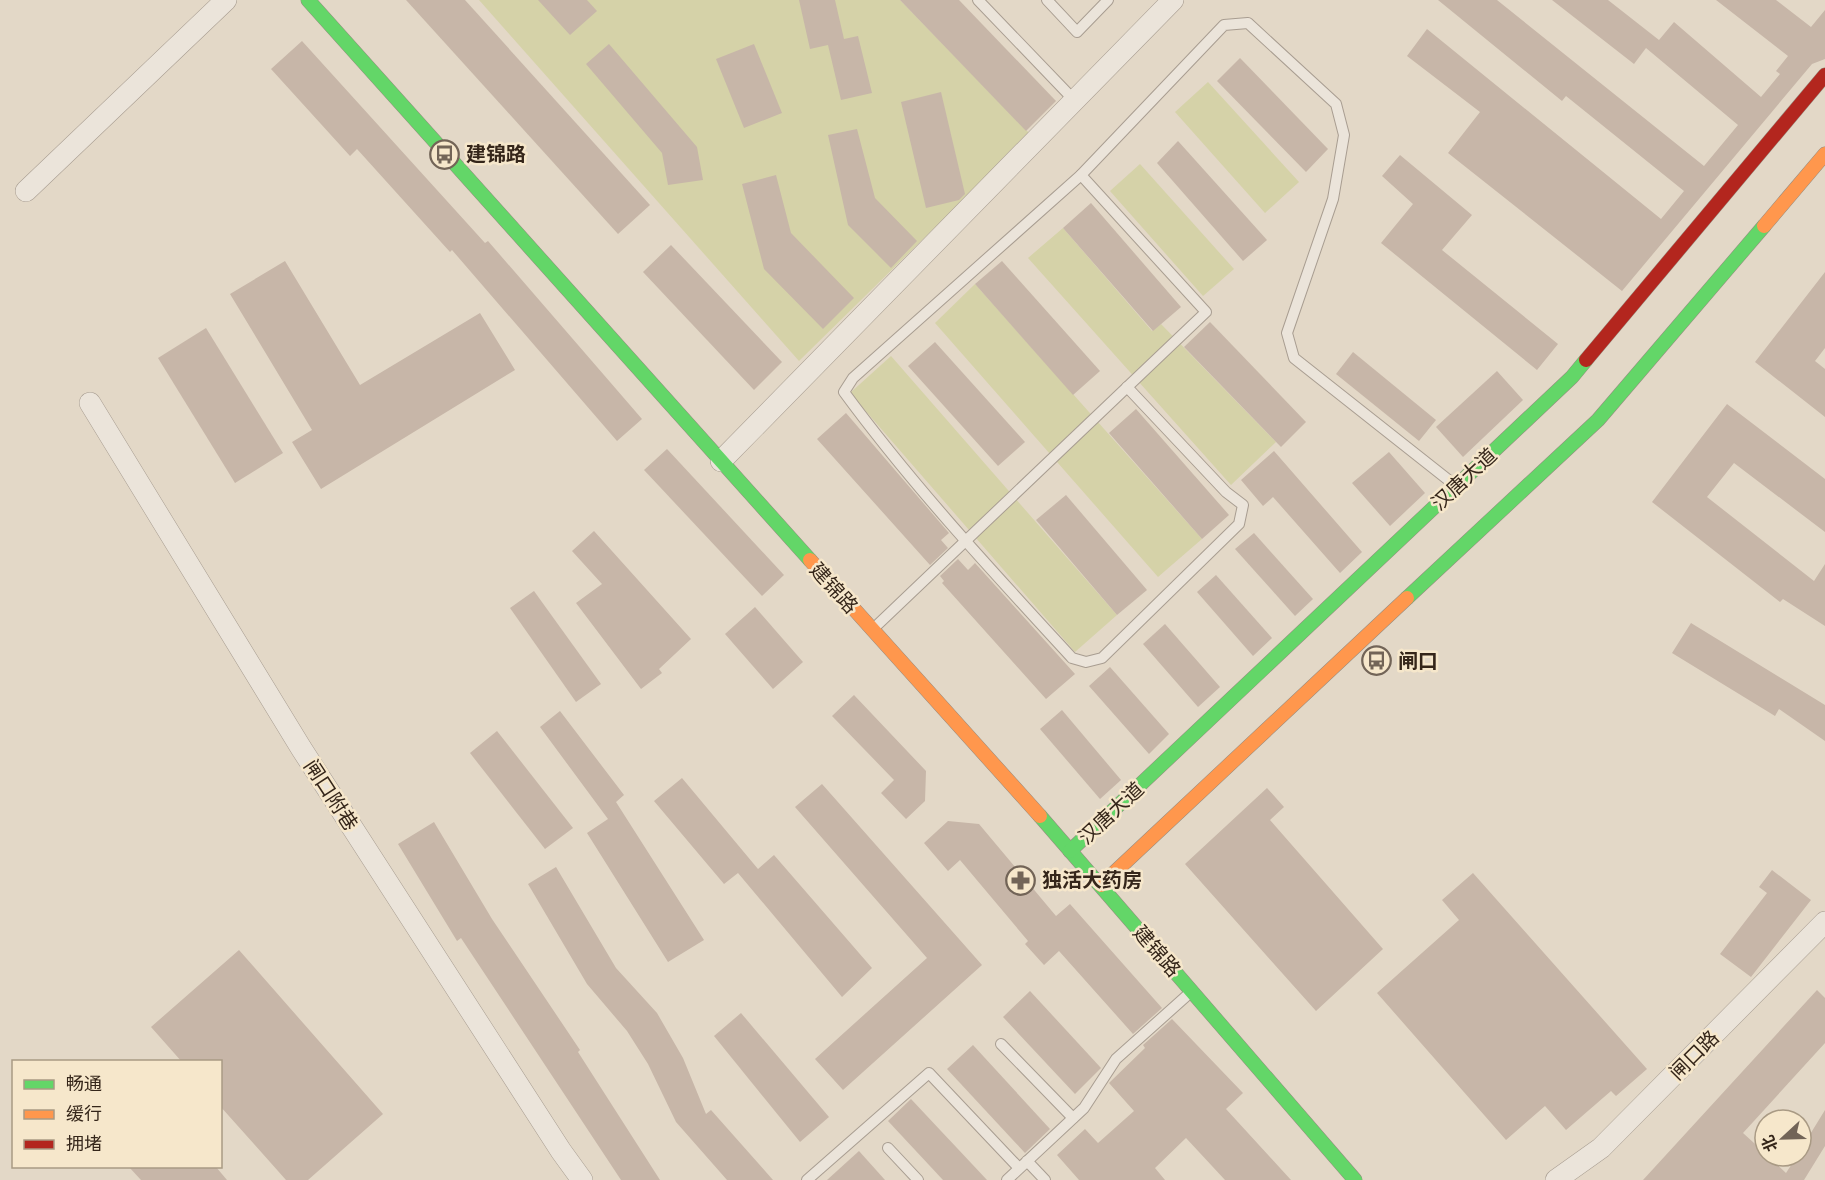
<svg xmlns="http://www.w3.org/2000/svg" width="1825" height="1180" viewBox="0 0 1825 1180" font-family="'Libre Baskerville','Noto Sans SC',serif">
<style>
.green{fill:#d5d2a8}
.building{fill:#c7b6a8}
.lines{fill:none;stroke-linecap:round;stroke-linejoin:round}
.lane-casing{stroke:#a89d91;stroke-width:12}
.street-casing{stroke:#a89d91;stroke-width:22}
.fast-casing{stroke:#978d81;stroke-width:15}
.slow-casing{stroke:#978d81;stroke-width:15}
.jam-casing{stroke:#978d81;stroke-width:15}
.lane{stroke:#ebe4da;stroke-width:10}
.street{stroke:#ebe4da;stroke-width:21}
.fast{stroke:#63d668;stroke-width:14}
.slow{stroke:#ff974d;stroke-width:14}
.jam{stroke:#b3261e;stroke-width:14}
.labels{text-anchor:middle;stroke-width:5;stroke-linejoin:round;paint-order:stroke}
.poi-label{font-size:20px;font-weight:bold;fill:#35261a;stroke:#f6e7cb;text-anchor:start}
.street-label{font-size:20px;fill:#35261a;stroke:#f6e7cb}
</style>
<rect width="100%" height="100%" fill="#e3d8c7"/>
<g class="green">
<polygon points="479,0 900,0 1030,134 799,361"/>
<polygon points="1208,82 1299,182 1265,213 1175,112"/>
<polygon points="1140,164 1234,269 1203,296 1110,191"/>
<polygon points="1063,228 1152,331 1161,324 1276,442 1231,485 1028,258"/>
<polygon points="975,284 1202,539 1158,577 935,323"/>
<polygon points="891,356 1117,615 1075,652 850,393"/>
</g>
<g class="building">
<polygon points="406,0 465,0 650,205 618,234"/>
<polygon points="538,0 587,0 597,11 570,35"/>
<polygon points="799,0 835,0 844,39 858,36 872,93 841,100 828,45 810,49"/>
<polygon points="900,0 959,0 1056,101 1026,131"/>
<polygon points="1438,0 1497,0 1704,166 1738,125 1646,48 1634,64 1552,0 1608,0 1659,40 1674,22 1761,97 1780,74 1776,71 1788,56 1716,0 1776,0 1811,27 1825,10 1825,59 1812,64 1622,291 1448,153 1480,112 1407,56 1427,29 1661,219 1684,191 1566,96 1562,101"/>
<polygon points="302,41 485,243 488,241 642,419 617,441 452,250 450,252 357,149 350,156 271,69"/>
<polygon points="609,44 697,147 703,180 668,185 662,153 586,64"/>
<polygon points="754,44 782,113 744,128 716,59"/>
<polygon points="1240,58 1328,149 1306,172 1217,81"/>
<polygon points="941,92 965,194 959,200 926,208 901,102"/>
<polygon points="857,129 875,198 917,241 891,268 848,225 828,135"/>
<polygon points="1178,141 1267,240 1243,261 1157,163"/>
<polygon points="1400,155 1472,215 1442,250 1558,344 1537,370 1381,243 1413,204 1382,176"/>
<polygon points="776,175 791,233 854,298 823,329 764,269 742,184"/>
<polygon points="1091,203 1181,307 1153,331 1063,228"/>
<polygon points="671,245 782,362 754,390 643,272"/>
<polygon points="285,261 360,385 480,313 515,370 321,489 292,442 312,430 230,294"/>
<polygon points="1002,261 1100,371 1073,395 975,284"/>
<polygon points="1825,272 1825,348 1815,361 1825,369 1825,417 1755,362"/>
<polygon points="1210,322 1306,422 1281,447 1184,347"/>
<polygon points="206,328 283,453 235,483 158,358"/>
<polygon points="935,342 1025,442 998,466 908,366"/>
<polygon points="1353,352 1436,420 1419,441 1336,374"/>
<polygon points="1497,371 1523,400 1463,457 1436,427"/>
<polygon points="1727,404 1825,479 1825,532 1734,463 1707,497 1814,581 1825,564 1825,626 1783,599 1780,602 1652,502"/>
<polygon points="1136,409 1229,515 1202,539 1109,433"/>
<polygon points="846,413 949,533 941,540 948,548 930,565 817,439"/>
<polygon points="667,449 784,575 762,596 644,470"/>
<polygon points="1274,451 1362,552 1340,573 1273,497 1263,506 1241,480"/>
<polygon points="1389,452 1425,493 1390,526 1352,483"/>
<polygon points="1066,495 1147,590 1117,615 1036,520"/>
<polygon points="594,531 691,639 659,669 662,673 641,689 576,603 602,584 572,551"/>
<polygon points="1254,533 1313,599 1295,616 1235,549"/>
<polygon points="958,559 968,570 975,563 1075,674 1046,699 942,583 944,581 940,576"/>
<polygon points="1216,575 1272,638 1253,656 1197,592"/>
<polygon points="534,591 601,684 576,702 510,608"/>
<polygon points="755,607 803,662 773,689 725,634"/>
<polygon points="1691,623 1825,705 1825,741 1779,709 1775,716 1672,653"/>
<polygon points="1165,624 1220,687 1198,707 1143,644"/>
<polygon points="1110,667 1169,734 1149,754 1089,686"/>
<polygon points="854,695 926,771 925,801 906,819 881,793 894,780 832,716"/>
<polygon points="1062,710 1121,780 1100,799 1040,729"/>
<polygon points="560,711 624,795 616,802 704,940 668,962 587,833 608,819 540,727"/>
<polygon points="497,731 573,828 545,849 470,753"/>
<polygon points="682,778 758,869 774,855 872,968 842,997 738,873 724,884 654,801"/>
<polygon points="822,784 982,965 843,1090 815,1059 927,958 795,807"/>
<polygon points="1267,788 1284,807 1270,820 1383,949 1316,1011 1185,864"/>
<polygon points="948,821 979,824 1056,916 1070,904 1162,1008 1133,1034 1059,951 1044,965 1025,944 1028,941 960,860 948,871 924,843"/>
<polygon points="434,822 492,919 580,1050 578,1052 660,1180 621,1180 461,938 457,941 398,844"/>
<polygon points="556,867 616,968 657,1013 683,1058 706,1114 711,1110 773,1180 727,1180 676,1122 648,1064 627,1031 587,984 528,884"/>
<polygon points="1772,870 1811,900 1751,977 1720,954 1767,893 1759,887"/>
<polygon points="1473,873 1647,1069 1616,1096 1611,1091 1566,1130 1545,1106 1506,1140 1377,993 1459,920 1442,900"/>
<polygon points="239,950 383,1114 308,1180 286,1180 220,1106 220,1062 182,1062 151,1027"/>
<polygon points="1817,990 1825,998 1825,1043 1743,1133 1765,1153 1765,1156 1768,1156 1786,1173 1797,1156 1801,1156 1801,1149 1825,1110 1825,1146 1804,1180 1643,1180"/>
<polygon points="1030,991 1101,1068 1075,1094 1003,1017"/>
<polygon points="741,1013 829,1117 800,1142 714,1036"/>
<polygon points="1172,1019 1243,1093 1226,1109 1291,1180 1225,1180 1186,1138 1155,1168 1165,1180 1079,1180 1057,1155 1085,1129 1098,1143 1134,1111 1109,1083 1145,1048 1143,1045"/>
<polygon points="973,1045 1050,1129 1025,1153 947,1069"/>
<polygon points="911,1099 987,1180 943,1180 888,1121"/>
<polygon points="859,1151 885,1180 827,1180"/>
<polygon points="129,1167 216,1167 227,1180 141,1180"/>
</g>
<g class="lines">
<defs>
<g id="lane">
<polyline points="978,0 1074,100"/>
<polyline points="1047,0 1077,32 1108,0"/>
<path d="M1127,387l99,105 17,13 -4,19 -137,134 -16,4 -14,-4c-79,-86 -159,-172 -228,-266l9,-14 228,-203 143,-150 24,-2 88,81 8,31 -11,64 -46,134 7,25 162,128"/>
<polyline points="872,630 1206,312 1081,175"/>
<polyline points="1001,1044 1073,1118"/>
<polyline points="888,1148 918,1180"/>
<polyline points="1027,1161 1045,1180"/>
<polyline points="807,1180 929,1073 1019,1168"/>
<polyline points="1007,1180 1084,1108 1116,1059 1192,991"/>
</g>
<g id="street">
<polyline points="26,191 226,0"/>
<polyline points="90,403 301,748 561,1151 582,1180"/>
<polyline points="721,461 1173,0"/>
<polyline points="1556,1180 1601,1148 1825,922"/>
</g>
<g id="fast">
<polyline points="308,0 810,560"/>
<polyline points="1407,598 1598,420 1764,226"/>
<polyline points="1040,816 1355,1180"/>
<polyline points="1070,851 1572,377 1586,360"/>
</g>
<g id="slow">
<polyline points="1764,226 1825,154"/>
<polyline points="810,560 1040,816"/>
<polyline points="1101,885 1407,598"/>
</g>
<polyline id="jam" points="1586,360 1825,75"/>
</defs>
<use href="#lane" class="lane-casing"/>
<use href="#street" class="street-casing"/>
<use href="#fast" class="fast-casing"/>
<use href="#slow" class="slow-casing"/>
<use href="#jam" class="jam-casing"/>
<use href="#lane" class="lane"/>
<use href="#street" class="street"/>
<use href="#fast" class="fast"/>
<use href="#slow" class="slow"/>
<use href="#jam" class="jam"/>
</g>
<defs>
<symbol id="bus-ring" viewBox="-11 -11 22 22"><circle r="9.5" fill="#f6e7cb" stroke="#726457" stroke-width="1.5"/><path d="M-5-6H5V4H4V6H2V4H-2V6H-4V4H-5ZM-3.5-4V0h7V-4ZM-3.5 1.2v1.5H-2V1.2ZM2 1.2v1.5H3.5V1.2Z" fill="#726457"/></symbol>
<symbol id="pharmacy-ring" viewBox="-11 -11 22 22"><circle r="9.5" fill="#f6e7cb" stroke="#726457" stroke-width="1.5"/><path d="M-2-6h4v4h4v4h-4v4h-4v-4h-4v-4h4Z" fill="#726457"/></symbol>
</defs>
<g fill-rule="evenodd">
<use href="#bus-ring" x="428" y="138" width="33" height="33"/>
<use href="#bus-ring" x="1360" y="644" width="33" height="33"/>
<use href="#pharmacy-ring" x="1004" y="864" width="33" height="33"/>
</g>
<g class="labels">
<g class="poi-label">
<text x="466" y="161">建锦路</text>
<text x="1398" y="668">闸口</text>
<text x="1042" y="887">独活大药房</text>
</g>
<g class="street-label">
<text transform="translate(1464 479) rotate(-43)" y="7">汉唐大道</text>
<text transform="translate(834 588) rotate(48)" y="7">建锦路</text>
<text transform="translate(331 795) rotate(57)" y="7">闸口附巷</text>
<text transform="translate(1111 813) rotate(-43)" y="7">汉唐大道</text>
<text transform="translate(1157 951) rotate(49)" y="7">建锦路</text>
<text transform="translate(1694 1055) rotate(-45)" y="7">闸口路</text>
</g>
</g>
<rect x="12" y="1060" width="210" height="108" fill="#f6e7cb" stroke="#a99a84" stroke-width="1.5"/>
<rect x="24" y="1080" width="30" height="9" fill="#63d668" stroke="#a99a84" stroke-width="1.5"/>
<text x="66" y="1090" font-size="18" fill="#35261a">畅通</text>
<rect x="24" y="1110" width="30" height="9" fill="#ff974d" stroke="#a99a84" stroke-width="1.5"/>
<text x="66" y="1120" font-size="18" fill="#35261a">缓行</text>
<rect x="24" y="1140" width="30" height="9" fill="#b3261e" stroke="#a99a84" stroke-width="1.5"/>
<text x="66" y="1150" font-size="18" fill="#35261a">拥堵</text>
<g transform="translate(1783 1138) rotate(248)"><circle r="28" fill="#f6e7cb" stroke="#a99a84" stroke-width="1.5"/>
<path d="M0-4.5L10 22L0 15L-10 22Z" fill="#726457"/>
<text y="-9" font-size="16" font-weight="bold" text-anchor="middle" fill="#35261a">北</text>
</g>
</svg>
